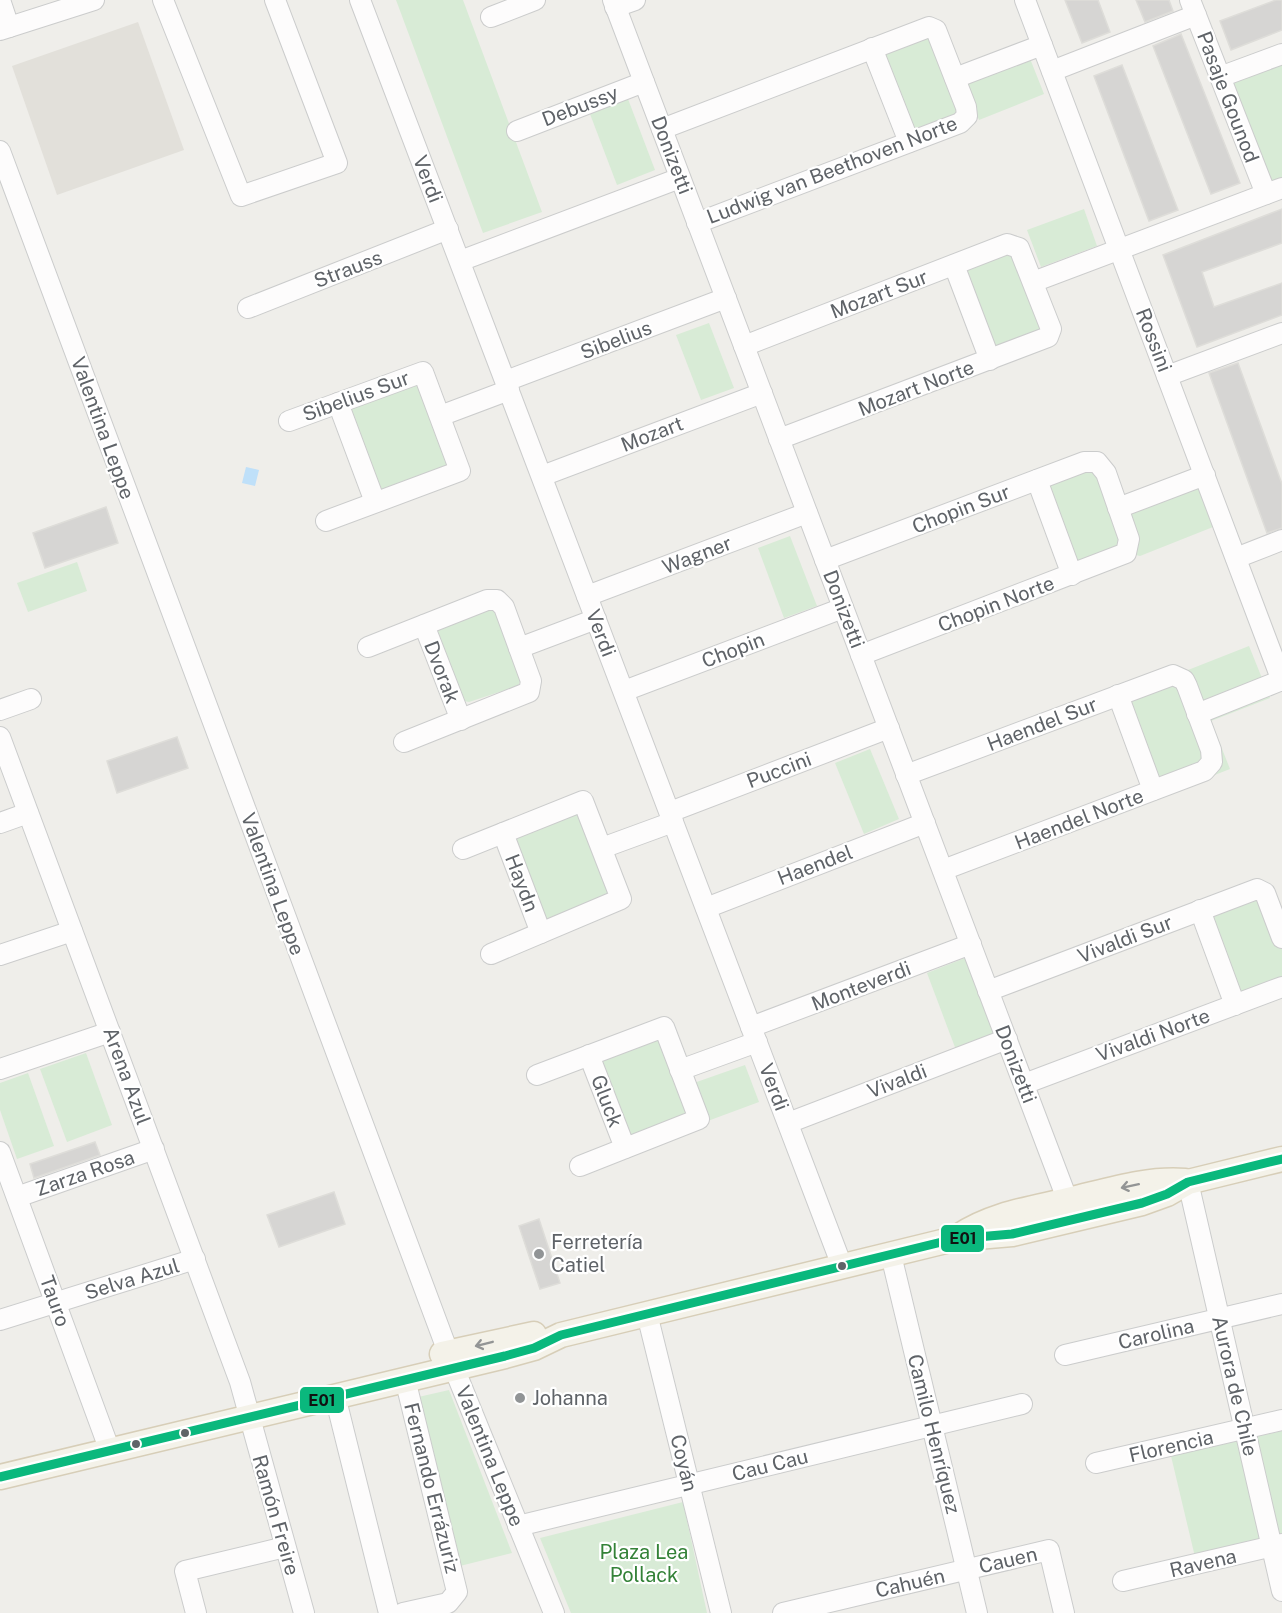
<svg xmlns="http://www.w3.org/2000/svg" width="1282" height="1613" viewBox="0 0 1282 1613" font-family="'Public Sans',sans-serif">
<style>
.education{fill:#e2e0da}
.green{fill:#d8ebd6}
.water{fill:#bfe0f9}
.building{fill:#d6d5d3;stroke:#deddd9;stroke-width:1.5}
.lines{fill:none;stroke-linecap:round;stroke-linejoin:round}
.minor-casing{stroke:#cbcccc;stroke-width:22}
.major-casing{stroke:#d7ceb8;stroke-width:27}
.minor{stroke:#fdfcfc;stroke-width:20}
.major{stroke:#f4f2e9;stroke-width:24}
.bus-1-casing{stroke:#fff;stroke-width:14}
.bus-1{stroke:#0ab87d;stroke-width:9}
.oneway{stroke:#939595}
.poi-dot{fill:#919496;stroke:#fff;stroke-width:2}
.bus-dot{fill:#5f6368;stroke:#fff;stroke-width:2}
.labels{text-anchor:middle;stroke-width:4.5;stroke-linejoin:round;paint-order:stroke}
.street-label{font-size:20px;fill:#5f6368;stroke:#fff}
.poi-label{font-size:20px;fill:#5f6368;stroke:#fff;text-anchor:start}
.park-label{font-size:20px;fill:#348238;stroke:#fff}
.line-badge{stroke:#fff;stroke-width:2}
.pale-badge-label{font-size:16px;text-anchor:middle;font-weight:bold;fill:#111}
</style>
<rect width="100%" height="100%" fill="#efeeea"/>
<polygon class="education" points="138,22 184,150 57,195 12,66"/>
<g class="green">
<polygon points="396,0 463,0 542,212 483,233"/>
<polygon points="932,33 962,111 909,131 880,53"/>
<polygon points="1029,56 1044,94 979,120 964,82"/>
<polygon points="1282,62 1282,183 1272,187 1230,82"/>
<polygon points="628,99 655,170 617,185 590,114"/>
<polygon points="1084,209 1097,246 1041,267 1027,230"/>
<polygon points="1013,253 1044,330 993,348 963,271"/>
<polygon points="709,323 734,388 701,400 676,335"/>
<polygon points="419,382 448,468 380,492 350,406"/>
<polygon points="1088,466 1099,471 1116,515 1199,482 1213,527 1140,556 1120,551 1078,566 1043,483"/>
<polygon points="790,536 817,606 784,618 758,548"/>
<polygon points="77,562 87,591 28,612 17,583"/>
<polygon points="490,606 498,610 522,677 518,686 469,702 464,701 436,635 436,629"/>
<polygon points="1249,646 1270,698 1211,721 1230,769 1166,794 1127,694"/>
<polygon points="870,749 899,819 864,834 835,763"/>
<polygon points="579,811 612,896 544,922 511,837"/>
<polygon points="1259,892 1279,947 1282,947 1282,981 1241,998 1210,913"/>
<polygon points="965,958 994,1035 956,1050 927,973"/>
<polygon points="659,1034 690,1115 628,1139 597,1057"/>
<polygon points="86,1053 112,1125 67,1142 40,1069"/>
<polygon points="745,1065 759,1102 705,1122 691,1084"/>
<polygon points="28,1073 54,1146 17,1159 0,1110 0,1083"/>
<polygon points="449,1390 512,1553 456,1567 414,1398"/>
<polygon points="1282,1431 1282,1535 1195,1557 1171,1456"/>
<polygon points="683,1502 707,1613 571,1613 540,1538"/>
</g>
<polygon class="water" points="246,467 259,470 255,486 242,483"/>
<g class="building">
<polygon points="1065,0 1098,0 1110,32 1082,43"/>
<polygon points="1136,0 1169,0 1173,11 1145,22"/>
<polygon points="1276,0 1282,0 1282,30 1231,50 1220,21"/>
<polygon points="1181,34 1240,183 1211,194 1153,46"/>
<polygon points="1122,65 1178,210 1149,221 1094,76"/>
<polygon points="1282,209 1282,243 1202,272 1214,307 1282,283 1282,315 1197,347 1163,255"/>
<polygon points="1238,363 1282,484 1282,528 1267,533 1209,373"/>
<polygon points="106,507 118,543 45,568 33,533"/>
<polygon points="177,737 188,768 117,793 107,761"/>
<polygon points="95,1142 100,1155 34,1178 30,1164"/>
<polygon points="334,1192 345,1224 279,1247 267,1215"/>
<polygon points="539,1219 560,1283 540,1289 519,1226"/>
</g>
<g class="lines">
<defs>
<g id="minor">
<polyline points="0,0 9,27"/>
<polyline points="163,0 241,196 337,163 275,0"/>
<polyline points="360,0 842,1266"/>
<polyline points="613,0 1072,1212"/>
<polyline points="1025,0 1282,681"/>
<polyline points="1190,0 1266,194"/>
<polyline points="615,7 635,0"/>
<polyline points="491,17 535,0"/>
<polyline points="0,30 94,0"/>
<polyline points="872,48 909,142"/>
<polyline points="1052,71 1196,15"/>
<polyline points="1220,77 1282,54"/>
<polyline points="955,78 1042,45"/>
<polyline points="662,129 929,27 936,30 966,107 967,116 960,123 697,223"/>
<polyline points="517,131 644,82"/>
<polyline points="0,151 454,1368 554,1613"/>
<polyline points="460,261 680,178"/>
<polyline points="954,265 990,360"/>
<polyline points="1033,282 1282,188"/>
<polyline points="248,308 448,229"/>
<polyline points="744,346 1007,244 1019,248 1051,329 1048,337 779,439"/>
<polyline points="1167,376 1282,333"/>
<polyline points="506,381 726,298"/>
<polyline points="338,403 375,502"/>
<polyline points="440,416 509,390"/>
<polyline points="289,421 423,372 460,471 326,521"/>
<polyline points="542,476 762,393"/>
<polyline points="1037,480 1072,575"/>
<polyline points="1118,508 1205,475"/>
<polyline points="1236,558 1282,540"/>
<polyline points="825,560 1084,462 1097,462 1106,473 1129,539 1126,553 861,655"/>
<polyline points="587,596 807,513"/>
<polyline points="424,625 461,720"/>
<polyline points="368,647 487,600 497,600 504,607 531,681 529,692 404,742"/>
<polyline points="519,648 596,619"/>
<polyline points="624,691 843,608"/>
<polyline points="1118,695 1153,790"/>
<polyline points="0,710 31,699"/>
<polyline points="1197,714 1282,680"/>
<polyline points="0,737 240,1382 304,1613"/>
<polyline points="906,775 1173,675 1184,680 1187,686 1211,750 1212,762 1204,771 943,870"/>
<polyline points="670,812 889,728"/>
<polyline points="0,823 28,813"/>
<polyline points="503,833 541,933"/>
<polyline points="602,848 673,822"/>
<polyline points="463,849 583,801 621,899 491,954"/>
<polyline points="706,908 925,823"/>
<polyline points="1200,910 1235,1005"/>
<polyline points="0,955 72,931"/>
<polyline points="988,991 1257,889 1265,893 1282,938"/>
<polyline points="751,1027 971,944"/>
<polyline points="589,1055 625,1148"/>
<polyline points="0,1069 110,1032"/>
<polyline points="680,1070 757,1042"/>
<polyline points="537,1075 664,1027 699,1119 580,1166"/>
<polyline points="1024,1084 1282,987"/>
<polyline points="788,1123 1007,1039"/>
<polyline points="0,1152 110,1451"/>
<polyline points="1188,1182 1282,1591"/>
<polyline points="17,1197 154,1149"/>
<polyline points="891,1255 977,1613"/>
<polyline points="647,1314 721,1613"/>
<polyline points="0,1320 195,1259"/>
<polyline points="1065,1355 1282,1304"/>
<polyline points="335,1396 389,1613"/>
<polyline points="1096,1463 1282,1420"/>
<polyline points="518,1526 1022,1404"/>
<polyline points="1123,1581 1282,1544"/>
<polyline points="196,1613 185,1571 285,1547"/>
<polyline points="403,1613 448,1603 457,1592 405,1379"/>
<polyline points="783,1613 1049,1550 1064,1613"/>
</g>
<g id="major">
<path d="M959,1236c33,-22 71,-27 109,-36 39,-9 77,-22 117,-19"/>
<polyline points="442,1354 534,1334"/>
<polyline points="0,1477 505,1356 534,1348 561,1335 954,1239 1012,1234 1142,1203 1167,1194 1188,1182 1282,1159"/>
</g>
</defs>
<use href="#minor" class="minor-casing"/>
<use href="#major" class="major-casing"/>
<use href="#minor" class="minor"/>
<use href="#major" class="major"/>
<defs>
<polyline id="bus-1" points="0,1477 505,1356 534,1348 561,1335 954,1239 1012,1234 1142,1203 1167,1194 1188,1182 1282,1159"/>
</defs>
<use href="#bus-1" class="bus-1-casing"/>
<use href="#bus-1" class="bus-1"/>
</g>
<defs><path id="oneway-shaft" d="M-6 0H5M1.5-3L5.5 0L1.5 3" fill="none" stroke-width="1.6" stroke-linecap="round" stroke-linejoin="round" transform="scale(1.5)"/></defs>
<g class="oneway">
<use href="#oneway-shaft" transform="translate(1130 1186) rotate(168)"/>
<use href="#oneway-shaft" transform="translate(484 1344) rotate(166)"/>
</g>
<g class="poi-dot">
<circle cx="539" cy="1254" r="6"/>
<circle cx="520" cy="1398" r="6"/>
</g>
<g class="bus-dot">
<circle cx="842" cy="1266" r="5"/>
<circle cx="185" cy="1433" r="5"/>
<circle cx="136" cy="1444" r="5"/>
</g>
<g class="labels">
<g class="street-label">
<text transform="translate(1228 97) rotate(69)" y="7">Pasaje Gounod</text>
<text transform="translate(580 106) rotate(-21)" y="7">Debussy</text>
<text transform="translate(672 155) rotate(69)" y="7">Donizetti</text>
<text transform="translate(832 170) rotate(-21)" y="7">Ludwig van Beethoven Norte</text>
<text transform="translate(428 179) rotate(69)" y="7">Verdi</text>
<text transform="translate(348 269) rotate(-21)" y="7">Strauss</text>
<text transform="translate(879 294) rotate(-21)" y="7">Mozart Sur</text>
<text transform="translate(616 340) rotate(-21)" y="7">Sibelius</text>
<text transform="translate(1154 340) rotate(69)" y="7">Rossini</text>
<text transform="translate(916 388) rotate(-21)" y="7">Mozart Norte</text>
<text transform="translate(356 396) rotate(-20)" y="7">Sibelius Sur</text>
<text transform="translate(103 428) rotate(70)" y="7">Valentina Leppe</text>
<text transform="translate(652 434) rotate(-21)" y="7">Mozart</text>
<text transform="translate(961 509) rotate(-21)" y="7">Chopin Sur</text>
<text transform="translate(697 555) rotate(-21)" y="7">Wagner</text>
<text transform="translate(996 604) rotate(-21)" y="7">Chopin Norte</text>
<text transform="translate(844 609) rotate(69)" y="7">Donizetti</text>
<text transform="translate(601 633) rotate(69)" y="7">Verdi</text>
<text transform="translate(733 650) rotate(-21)" y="7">Chopin</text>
<text transform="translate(442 672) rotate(69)" y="7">Dvorak</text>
<text transform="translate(1042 724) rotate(-21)" y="7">Haendel Sur</text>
<text transform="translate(779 770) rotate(-21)" y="7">Puccini</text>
<text transform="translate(1079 819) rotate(-21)" y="7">Haendel Norte</text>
<text transform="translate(815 865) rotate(-21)" y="7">Haendel</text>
<text transform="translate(522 883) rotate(69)" y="7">Haydn</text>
<text transform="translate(273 884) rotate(70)" y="7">Valentina Leppe</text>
<text transform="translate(1125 939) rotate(-21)" y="7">Vivaldi Sur</text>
<text transform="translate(861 986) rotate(-21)" y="7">Monteverdi</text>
<text transform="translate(1153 1035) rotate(-20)" y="7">Vivaldi Norte</text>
<text transform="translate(1016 1064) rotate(69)" y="7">Donizetti</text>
<text transform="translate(127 1076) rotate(70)" y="7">Arena Azul</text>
<text transform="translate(897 1081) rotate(-21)" y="7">Vivaldi</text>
<text transform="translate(774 1087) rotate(69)" y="7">Verdi</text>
<text transform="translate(607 1101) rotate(69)" y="7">Gluck</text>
<text transform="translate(85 1173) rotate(-19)" y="7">Zarza Rosa</text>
<text transform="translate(132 1279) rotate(-17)" y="7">Selva Azul</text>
<text transform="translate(55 1301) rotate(70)" y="7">Tauro</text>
<text transform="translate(1156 1334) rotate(-13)" y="7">Carolina</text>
<text transform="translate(1235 1386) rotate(77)" y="7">Aurora de Chile</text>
<text transform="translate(934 1434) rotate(76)" y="7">Camilo Henríquez</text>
<text transform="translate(1171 1446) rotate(-13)" y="7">Florencia</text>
<text transform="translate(490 1456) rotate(68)" y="7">Valentina Leppe</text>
<text transform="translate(684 1463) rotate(76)" y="7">Coyán</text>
<text transform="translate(770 1465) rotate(-14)" y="7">Cau Cau</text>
<text transform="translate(432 1488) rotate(76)" y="7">Fernando Errázuriz</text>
<text transform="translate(276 1515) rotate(74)" y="7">Ramón Freire</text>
<text transform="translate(1008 1560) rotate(-13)" y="7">Cauen</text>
<text transform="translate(1203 1563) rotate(-13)" y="7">Ravena</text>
<text transform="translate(910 1583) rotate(-13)" y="7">Cahuén</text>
</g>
<g class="poi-label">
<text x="551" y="1249">Ferretería<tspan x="551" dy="23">Catiel</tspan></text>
<text x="532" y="1405">Johanna</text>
</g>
<g class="park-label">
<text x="644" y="1559">Plaza Lea<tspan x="644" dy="23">Pollack</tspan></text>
</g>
</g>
<g class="line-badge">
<rect x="940" y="1224" width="45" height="29" rx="6" fill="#0ab87d"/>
<rect x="299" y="1386" width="46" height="28" rx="6" fill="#0ab87d"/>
</g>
<g class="pale-badge-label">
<text x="963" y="1244">E01</text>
<text x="322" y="1406">E01</text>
</g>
</svg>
